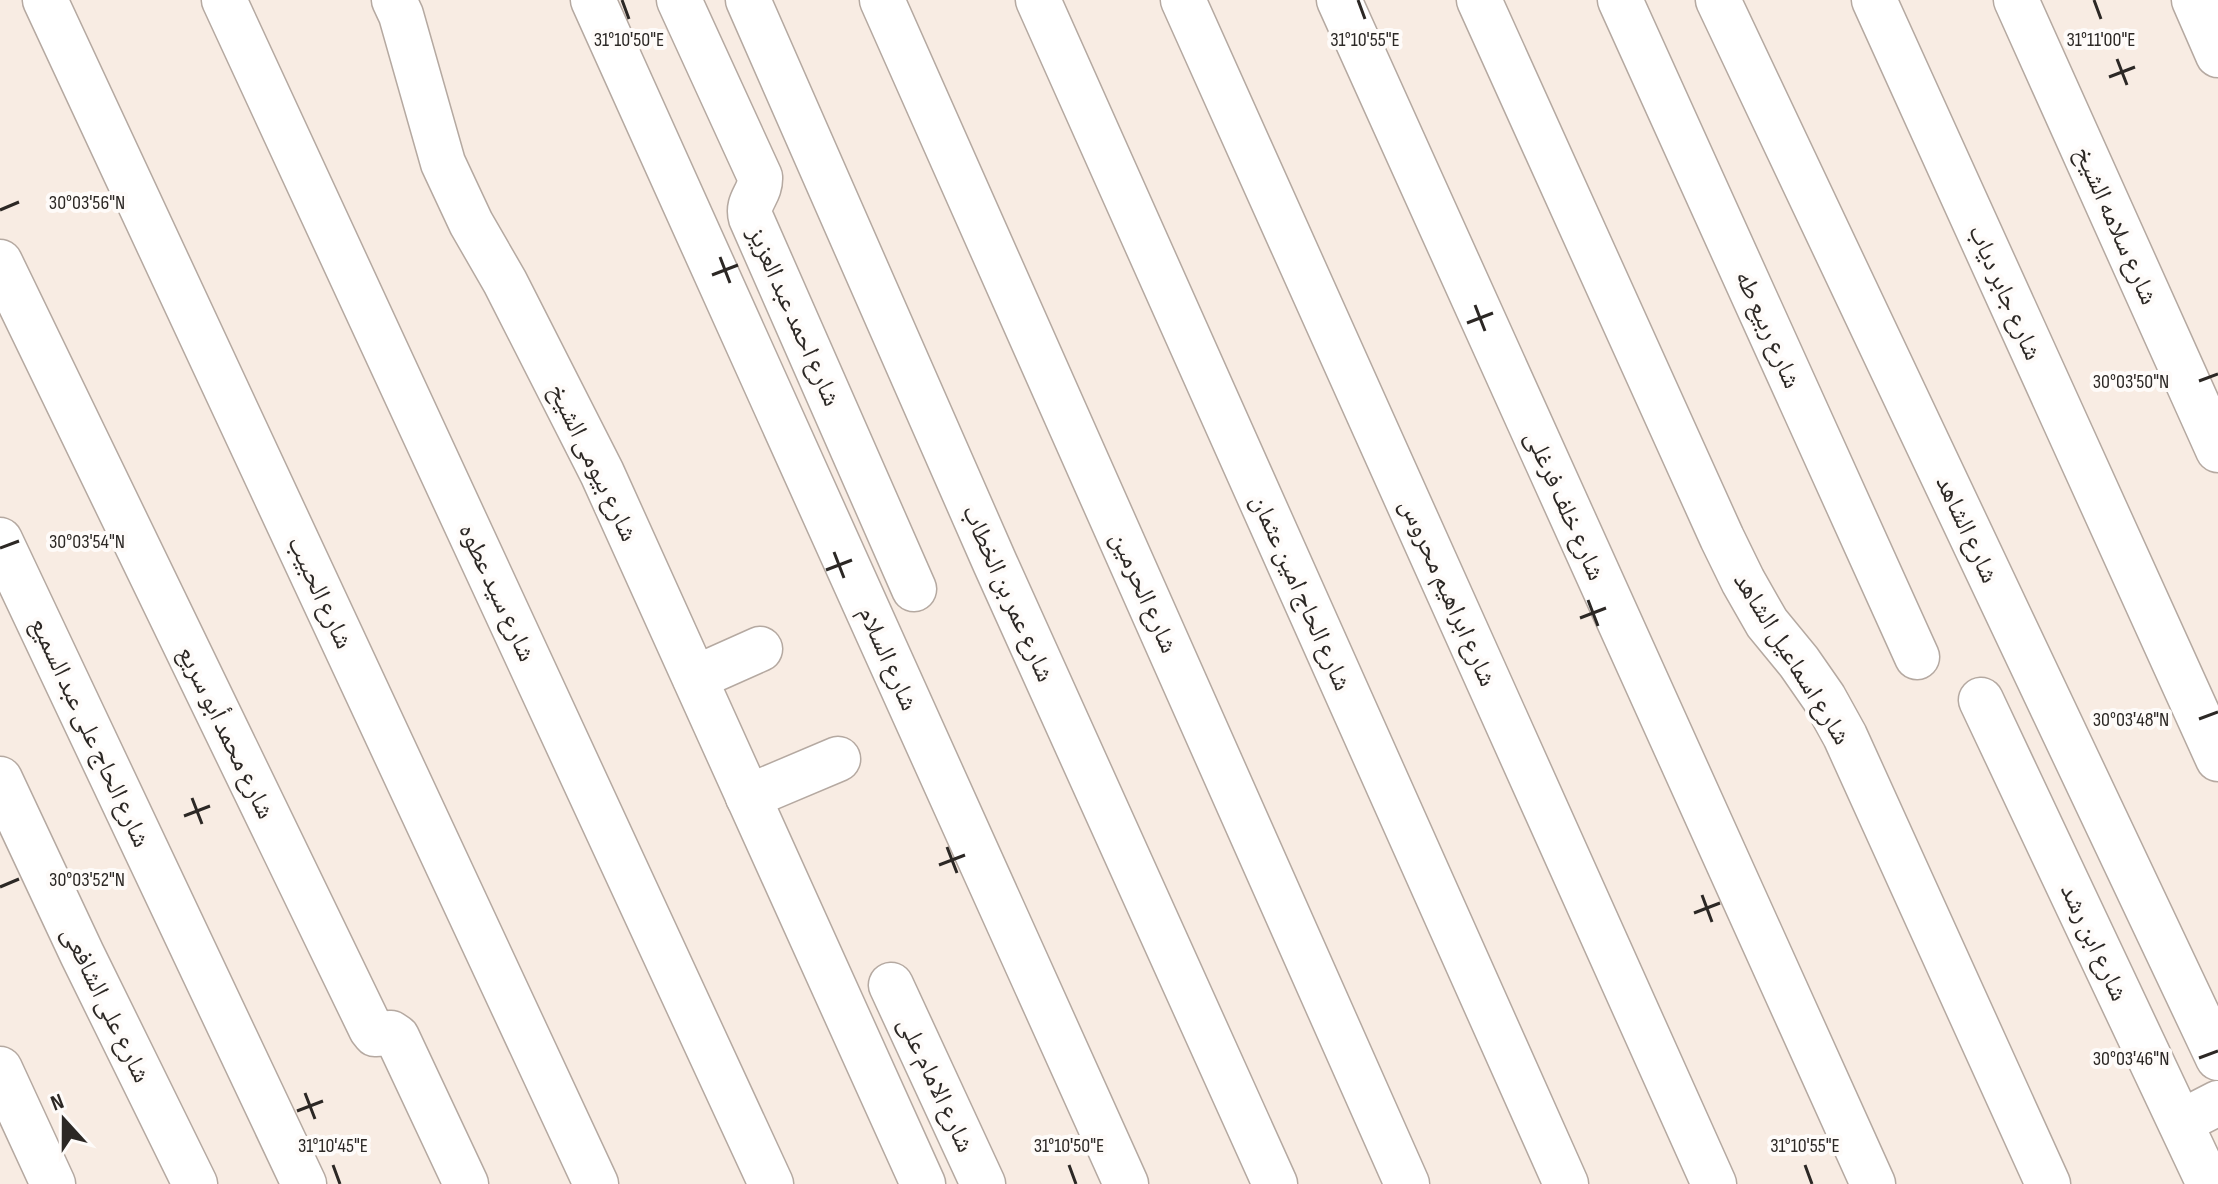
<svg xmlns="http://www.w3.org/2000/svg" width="2218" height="1184" viewBox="0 0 2218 1184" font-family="'Sofia Sans Condensed','Noto Naskh Arabic',sans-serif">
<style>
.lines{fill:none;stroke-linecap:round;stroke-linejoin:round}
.minor-casing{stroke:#b5a9a1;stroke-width:47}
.minor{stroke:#fff;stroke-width:44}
.ticks{fill:none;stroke:#2c2825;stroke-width:3}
.labels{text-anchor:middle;stroke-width:8;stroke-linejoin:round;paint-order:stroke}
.street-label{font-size:26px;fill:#2c2825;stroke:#fefbf9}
.ticks-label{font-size:20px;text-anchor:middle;fill:#2c2825;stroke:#fefbf9;stroke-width:8;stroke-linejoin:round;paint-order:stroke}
</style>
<rect width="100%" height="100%" fill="#f8ece3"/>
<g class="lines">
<defs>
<g id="minor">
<polyline points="45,0 596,1184"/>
<polyline points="224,0 771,1184"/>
<polyline points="394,0 401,15 443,163 471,223 505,282 602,473 923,1184"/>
<polyline points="593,0 1126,1184"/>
<path d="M679,0l81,177c1,17 -14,24 -9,41l163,371"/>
<polyline points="748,0 995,563 1275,1184"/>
<polyline points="882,0 1407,1184"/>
<polyline points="1038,0 1566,1184"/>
<polyline points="1183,0 1714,1184"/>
<polyline points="1339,0 1873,1184"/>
<polyline points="1479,0 1722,538 1743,581 1767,623 1799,662 1824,698 1845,736 2048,1184"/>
<polyline points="1620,0 1917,657"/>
<polyline points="1718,0 2218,1058"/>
<polyline points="1874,0 2218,759"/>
<polyline points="2016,0 2218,450"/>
<polyline points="2194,0 2218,55"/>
<polyline points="0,262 371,1029 375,1034 391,1033 397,1037 466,1184"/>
<polyline points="0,540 304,1184"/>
<polyline points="695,678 760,649"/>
<polyline points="1981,700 2209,1184"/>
<polyline points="0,779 82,954 195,1184"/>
<polyline points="748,797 838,759"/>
<polyline points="891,985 983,1184"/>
<polyline points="0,1069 53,1184"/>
<polyline points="2181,1122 2218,1103"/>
</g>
</defs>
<use href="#minor" class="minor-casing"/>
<use href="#minor" class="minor"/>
</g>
<path class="ticks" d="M622,0l7,19M1358,0l7,19M2094,0l7,19M2117,59l10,26M2109,77l26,-10M0,210l19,-8M720,257l10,26M712,275l26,-10M1475,305l10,26M1467,323l26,-10M2199,381l19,-7M0,548l19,-7M834,552l10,26M826,570l26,-10M1588,600l10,26M1580,618l26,-10M2199,719l19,-7M192,798l10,26M184,816l26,-10M947,847l10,26M939,865l26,-10M0,887l19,-8M1702,895l10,27M1694,913l26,-10M2199,1058l19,-7M305,1093l10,26M297,1111l26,-10M333,1165l7,19M1069,1165l7,19M1805,1165l7,19"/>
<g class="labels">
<g class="street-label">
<text transform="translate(2117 225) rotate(66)" y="9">شارع سلامه الشيخ</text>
<text transform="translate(2006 292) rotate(66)" y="9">شارع جابر دياب</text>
<text transform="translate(795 316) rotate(66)" y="9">شارع احمد عبد العزيز</text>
<text transform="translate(1769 329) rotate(66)" y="9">شارع ربيع طه</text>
<text transform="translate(594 462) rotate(64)" y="9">شارع بيومى الشيخ</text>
<text transform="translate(1566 505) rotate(66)" y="9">شارع خلف فرغلى</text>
<text transform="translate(1968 529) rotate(65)" y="9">شارع الشاهد</text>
<text transform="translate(321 592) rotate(65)" y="9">شارع الحبيب</text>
<text transform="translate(498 592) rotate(65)" y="9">شارع سيد عطوه</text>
<text transform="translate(1145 592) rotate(66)" y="9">شارع الحرمين</text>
<text transform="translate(1302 592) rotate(66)" y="9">شارع الحاج امين عثمان</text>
<text transform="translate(1449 592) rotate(66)" y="9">شارع ابراهيم محروس</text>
<text transform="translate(1009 593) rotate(66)" y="9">شارع عمر بن الخطاب</text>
<text transform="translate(889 658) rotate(66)" y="9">شارع السلام</text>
<text transform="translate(1793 658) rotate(58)" y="9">شارع اسماعيل الشاهد</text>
<text transform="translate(91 732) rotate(65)" y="9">شارع الحاج على عبد السميع</text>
<text transform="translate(227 732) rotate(64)" y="9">شارع محمد أبو سريع</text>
<text transform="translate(2095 942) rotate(65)" y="9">شارع ابن رشد</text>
<text transform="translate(107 1004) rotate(64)" y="9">شارع على الشافعى</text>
<text transform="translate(937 1084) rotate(65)" y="9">شارع الامام على</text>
</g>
</g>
<g class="ticks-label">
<text x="2101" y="46">31°11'00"E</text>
<text x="629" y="46">31°10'50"E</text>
<text x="1365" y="46">31°10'55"E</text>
<text x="87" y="209">30°03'56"N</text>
<text x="2131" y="388">30°03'50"N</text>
<text x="87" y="548">30°03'54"N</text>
<text x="2131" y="726">30°03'48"N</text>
<text x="87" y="886">30°03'52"N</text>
<text x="2131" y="1065">30°03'46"N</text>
<text x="333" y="1152">31°10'45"E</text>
<text x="1069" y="1152">31°10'50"E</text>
<text x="1805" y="1152">31°10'55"E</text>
</g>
<g transform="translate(64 1120) rotate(339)" stroke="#fefbf9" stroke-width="6" paint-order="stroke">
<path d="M0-6L14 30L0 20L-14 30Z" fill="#2c2825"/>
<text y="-12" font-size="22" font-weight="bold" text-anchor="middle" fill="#2c2825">N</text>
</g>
</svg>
